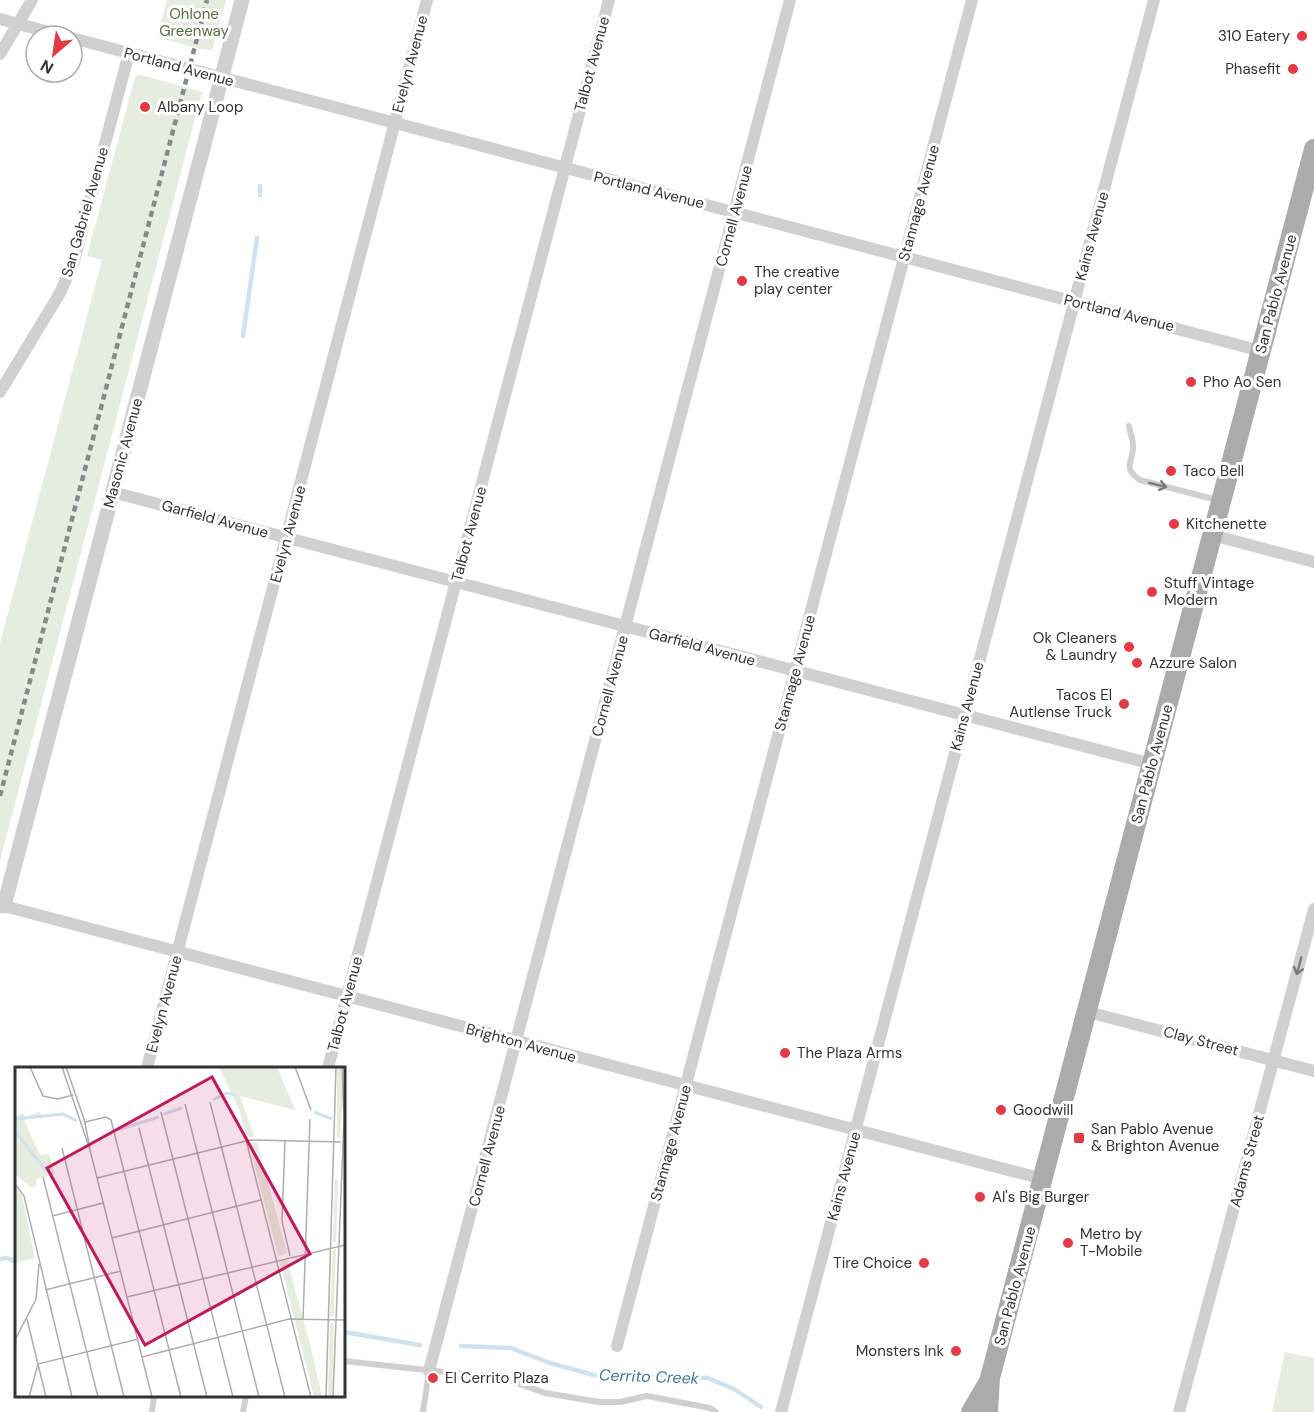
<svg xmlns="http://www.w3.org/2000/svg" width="1314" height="1412" viewBox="0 0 1314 1412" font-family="'DM Sans',sans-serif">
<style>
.green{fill:#e6ecdf}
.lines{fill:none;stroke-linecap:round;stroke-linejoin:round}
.stream{stroke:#cfe2ee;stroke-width:4.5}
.service{stroke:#d0d0d0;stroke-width:6}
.minor{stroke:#d0d0d0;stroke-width:12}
.tertiary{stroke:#d0d0d0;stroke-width:15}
.primary{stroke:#ababab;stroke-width:20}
.rail{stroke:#888;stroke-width:4.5;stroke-dasharray:6 4.5;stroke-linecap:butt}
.oneway{stroke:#7a7a7a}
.poi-dot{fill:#e63946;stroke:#fff;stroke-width:2}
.labels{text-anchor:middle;stroke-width:6;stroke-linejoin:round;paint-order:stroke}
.park-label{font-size:15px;fill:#56703f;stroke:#fff}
.poi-label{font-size:15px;fill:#333;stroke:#fff;text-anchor:start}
.street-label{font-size:15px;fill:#333;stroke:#fff}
.water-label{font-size:16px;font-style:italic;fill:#3f7597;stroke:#fff}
.inset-river{fill:none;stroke:#cfe2ee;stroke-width:3}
.inset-road{fill:none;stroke:#adadad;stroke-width:1.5}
.view{fill:#c2185b;fill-opacity:0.15;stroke:#c2185b;stroke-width:3}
.inset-edge{fill:none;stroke:#333;stroke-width:3}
</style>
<rect width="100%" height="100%" fill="#fff"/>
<g class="green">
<polygon points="167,0 226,0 212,50 200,49 157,37"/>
<polygon points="141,75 202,92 0,861 0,643 102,260 87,256 134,81 136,76"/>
<polygon points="1285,1352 1314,1358 1314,1412 1272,1412"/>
</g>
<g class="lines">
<g class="stream">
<polyline points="260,186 260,195"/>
<polyline points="243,336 257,238"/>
<polyline points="0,1259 7,1258 16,1262"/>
<polyline points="344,1332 420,1345"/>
<polyline points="461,1346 511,1348 550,1363 594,1375 708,1378 734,1389 761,1407"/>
</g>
<g class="service">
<path d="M1129,426c1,6 4,13 4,19 1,17 -12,22 7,35l77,20"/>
<polyline points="344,1361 499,1378 511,1381 545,1393 599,1402 620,1402 647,1396 710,1408 716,1412"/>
<polyline points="152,1412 154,1396"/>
<polyline points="243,1412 246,1396"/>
<polyline points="423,1412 429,1371"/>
</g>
<g class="minor">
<polyline points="0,19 64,36"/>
<polyline points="72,38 1261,351"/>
<polyline points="0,54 32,0"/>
<polyline points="0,392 60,293 74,261 129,53"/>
<polyline points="112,492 1152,764"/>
<polyline points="1212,535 1314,562"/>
<polyline points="4,906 1043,1179"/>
<polyline points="1088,1012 1314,1071"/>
<polyline points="147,1068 427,0"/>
<polyline points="328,1068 609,0"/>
<polyline points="617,1346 972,0"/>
<polyline points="429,1371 790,0"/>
<polyline points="781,1412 1154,0"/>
<polyline points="1179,1412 1314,909"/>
</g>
<polyline class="tertiary" points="0,905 4,906 242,0"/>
<g class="primary">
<polyline points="971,1412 988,1383"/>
<polyline points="988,1412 990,1378 1314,149"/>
</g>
<polyline class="rail" points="0,796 207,0"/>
</g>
<defs><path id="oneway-shaft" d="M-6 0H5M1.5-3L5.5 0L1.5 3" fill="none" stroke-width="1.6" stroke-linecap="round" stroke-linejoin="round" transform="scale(1.5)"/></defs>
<g class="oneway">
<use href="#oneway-shaft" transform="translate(1158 485) rotate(14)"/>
<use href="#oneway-shaft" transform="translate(1299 966) rotate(105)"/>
</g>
<g class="poi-dot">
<circle cx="1302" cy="36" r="6"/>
<circle cx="1293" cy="69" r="6"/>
<circle cx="145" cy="107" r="6"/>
<circle cx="742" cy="281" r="6"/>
<circle cx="1191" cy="382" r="6"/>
<circle cx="1171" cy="471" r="6"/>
<circle cx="1174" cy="524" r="6"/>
<circle cx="1152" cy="592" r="6"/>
<circle cx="1129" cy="647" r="6"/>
<circle cx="1137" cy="663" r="6"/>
<circle cx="1124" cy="704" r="6"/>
<circle cx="785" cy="1053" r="6"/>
<circle cx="1001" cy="1110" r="6"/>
<rect x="1073" y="1132" width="12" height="12" rx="3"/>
<circle cx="980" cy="1197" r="6"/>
<circle cx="1068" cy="1243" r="6"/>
<circle cx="924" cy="1263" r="6"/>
<circle cx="956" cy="1351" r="6"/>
<circle cx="433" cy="1378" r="6"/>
</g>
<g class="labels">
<g class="park-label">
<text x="194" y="19">Ohlone<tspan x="194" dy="17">Greenway</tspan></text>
</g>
<g class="poi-label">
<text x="1290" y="41" text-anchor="end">310 Eatery</text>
<text x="1281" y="74" text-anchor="end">Phasefit</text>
<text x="157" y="112">Albany Loop</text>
<text x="754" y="277">The creative<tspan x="754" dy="17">play center</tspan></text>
<text x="1203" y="387">Pho Ao Sen</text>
<text x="1183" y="476">Taco Bell</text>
<text x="1186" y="529">Kitchenette</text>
<text x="1164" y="588">Stuff Vintage<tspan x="1164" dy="17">Modern</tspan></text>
<text x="1117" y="643" text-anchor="end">Ok Cleaners<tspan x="1117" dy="17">&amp; Laundry</tspan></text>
<text x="1149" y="668">Azzure Salon</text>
<text x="1112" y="700" text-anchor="end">Tacos El<tspan x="1112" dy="17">Autlense Truck</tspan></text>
<text x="797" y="1058">The Plaza Arms</text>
<text x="1013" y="1115">Goodwill</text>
<text x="1091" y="1134">San Pablo Avenue<tspan x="1091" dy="17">&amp; Brighton Avenue</tspan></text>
<text x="992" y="1202">Al's Big Burger</text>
<text x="1080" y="1239">Metro by<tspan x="1080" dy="17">T-Mobile</tspan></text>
<text x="912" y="1268" text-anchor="end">Tire Choice</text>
<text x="944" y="1356" text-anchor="end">Monsters Ink</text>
<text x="445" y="1383">El Cerrito Plaza</text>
</g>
<g class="street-label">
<text transform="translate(410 64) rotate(-75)" y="5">Evelyn Avenue</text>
<text transform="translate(592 64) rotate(-75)" y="5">Talbot Avenue</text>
<text transform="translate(179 67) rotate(15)" y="5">Portland Avenue</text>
<text transform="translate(649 190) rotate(14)" y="5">Portland Avenue</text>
<text transform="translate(919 203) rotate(-75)" y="5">Stannage Avenue</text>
<text transform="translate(85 212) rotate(-74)" y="5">San Gabriel Avenue</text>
<text transform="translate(734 216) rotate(-75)" y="5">Cornell Avenue</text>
<text transform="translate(1092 236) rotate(-75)" y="5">Kains Avenue</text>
<text transform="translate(1276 294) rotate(-75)" y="5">San Pablo Avenue</text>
<text transform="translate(1119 313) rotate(14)" y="5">Portland Avenue</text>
<text transform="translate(123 453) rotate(-75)" y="5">Masonic Avenue</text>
<text transform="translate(215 519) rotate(15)" y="5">Garfield Avenue</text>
<text transform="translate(288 534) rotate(-75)" y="5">Evelyn Avenue</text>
<text transform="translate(469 534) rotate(-75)" y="5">Talbot Avenue</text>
<text transform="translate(702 647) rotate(15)" y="5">Garfield Avenue</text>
<text transform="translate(795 673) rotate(-75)" y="5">Stannage Avenue</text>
<text transform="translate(610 686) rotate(-75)" y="5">Cornell Avenue</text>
<text transform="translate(967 706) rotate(-75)" y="5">Kains Avenue</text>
<text transform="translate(1152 764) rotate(-75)" y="5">San Pablo Avenue</text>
<text transform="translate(164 1004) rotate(-75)" y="5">Evelyn Avenue</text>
<text transform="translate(345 1004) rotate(-75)" y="5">Talbot Avenue</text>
<text transform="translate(1201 1041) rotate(15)" y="5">Clay Street</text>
<text transform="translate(521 1043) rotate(15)" y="5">Brighton Avenue</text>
<text transform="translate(671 1143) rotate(-75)" y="5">Stannage Avenue</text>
<text transform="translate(487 1156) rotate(-75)" y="5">Cornell Avenue</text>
<text transform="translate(1247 1161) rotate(-75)" y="5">Adams Street</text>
<text transform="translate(844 1176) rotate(-75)" y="5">Kains Avenue</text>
<text transform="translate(1015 1286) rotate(-75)" y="5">San Pablo Avenue</text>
</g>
<g class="water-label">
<text transform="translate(649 1376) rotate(2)" y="6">Cerrito Creek</text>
</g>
</g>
<g transform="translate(15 1067)">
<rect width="330" height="330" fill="#fff"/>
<path d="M204,0h58l18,43 -55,-14 14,40 -7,2 -8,-29zM322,0h4l2,30 -3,41h-3zM23,45l9,5 -23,3 16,35 9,-1 6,20 -19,5 1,6 -5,3 -17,-14v-57l7,-4 3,4zM242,75l30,111 -9,3 -29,-113zM320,113h3l-2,62h-3zM0,119l7,10 13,62 -20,5zM318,182h3l-2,67h-4zM272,193l24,88 11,49h-8l-34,-135zM315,256h4l-2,74h-4z" fill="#e6ecdf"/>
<path class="inset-river" d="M198,33l14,-7 9,2M299,45l18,7M149,47l18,-6M0,52l48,-5 14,7M102,63l42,-13M0,64l32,41"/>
<path class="inset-road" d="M15,0l13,29 15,3 15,-4M47,0l28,83 62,247M51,0l18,52 6,29M280,0l16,43M195,35l75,295M170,37l74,293M146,45l72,285M70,55l21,-5 5,3 70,277M124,61l68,269M231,73l65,257M270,73l-3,81 8,35M47,81l62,249M28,110l55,220M82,111l153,-38 91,2M0,117l9,12 48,201M37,149l51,-13M97,171l149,-38M30,223l76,-19M0,224v22M112,230l218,-52M12,252l19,78M288,252l7,-200M0,285l1,-14 20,-39 3,-35M127,290l147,-38 56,1M14,330l9,-33 100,-25M311,330l10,-330M318,330l11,-279 -2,-51"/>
<path class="view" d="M197,10l98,177 -165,91 -98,-177z"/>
<rect width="330" height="330" class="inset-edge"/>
</g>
<g transform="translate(54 54) rotate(209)"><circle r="28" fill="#ffffff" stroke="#adadad" stroke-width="1.5"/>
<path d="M0-4.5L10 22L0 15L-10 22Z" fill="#e63946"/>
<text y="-9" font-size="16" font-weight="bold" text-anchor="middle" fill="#333333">N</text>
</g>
</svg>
